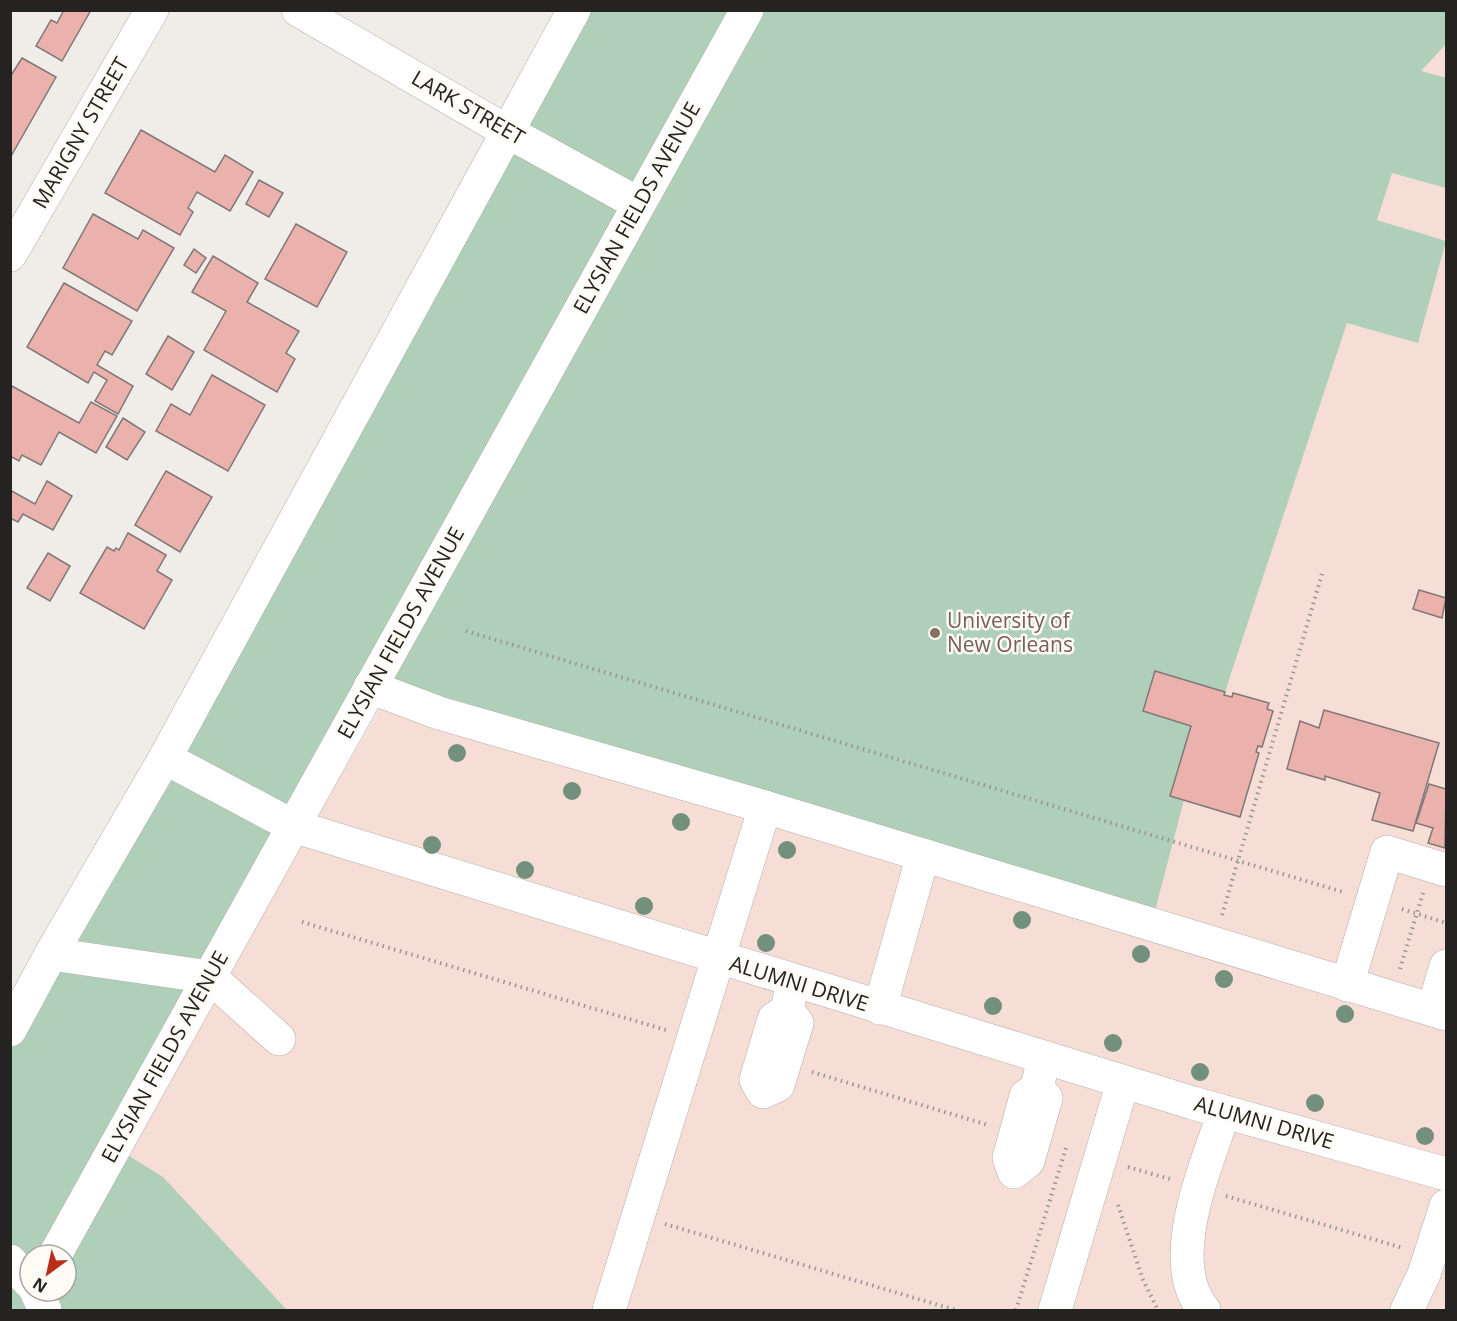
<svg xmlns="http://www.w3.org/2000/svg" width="1457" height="1321" viewBox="0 0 1457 1321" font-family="'Open Sans',sans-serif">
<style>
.education{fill:#f6ddd5}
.grass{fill:#b0cfb9;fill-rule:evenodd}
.building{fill:#ebb2ad;stroke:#7f7877;stroke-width:1.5}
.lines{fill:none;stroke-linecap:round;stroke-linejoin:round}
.minor-casing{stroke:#b3b0aa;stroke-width:34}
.path{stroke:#999692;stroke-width:4;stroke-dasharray:1.5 4.5;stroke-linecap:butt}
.minor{stroke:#fff;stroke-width:33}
.tree{fill:#72907c}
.education-dot{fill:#8d6e63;stroke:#fefaf4;stroke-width:2}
.labels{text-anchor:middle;stroke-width:5;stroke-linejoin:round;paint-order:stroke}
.street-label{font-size:21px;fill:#252321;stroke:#fefaf4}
.education-label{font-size:21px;fill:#785e54;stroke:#fefaf4;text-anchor:start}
</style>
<rect width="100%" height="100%" fill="#f0ece7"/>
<polygon class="education" points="782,11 1446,11 1446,1310 33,1310 66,1291 65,1255"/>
<path class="grass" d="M574,11h872v33l-25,27 25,7v110l-54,-15 -15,47 69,21 -28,102 -71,-20 -122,369 -70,-21 -11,40 47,15 -21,69 14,5 -33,126 -781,-239 -255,460 48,30 124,133h-276v-280zM30,1255h36v36h-36z"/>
<g class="building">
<polygon points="64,10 91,10 62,61 36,46 51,20 57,23"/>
<polygon points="22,58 56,77 10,158 10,77"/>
<polygon points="141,130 215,172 225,155 253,172 230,211 197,192 188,208 193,212 180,235 105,193"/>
<polygon points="259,180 283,193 269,217 246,204"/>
<polygon points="93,214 138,239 143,230 174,248 137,311 63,268"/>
<polygon points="296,224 347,252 317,307 265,279"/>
<polygon points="194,249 206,258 196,273 184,265"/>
<polygon points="213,256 258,283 247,302 299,331 286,353 295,359 277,392 204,350 226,311 192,292"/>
<polygon points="64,283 132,321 112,355 105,351 97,365 133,386 118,414 95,401 107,380 94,372 88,383 27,347"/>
<polygon points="168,336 194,352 172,390 146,374"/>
<polygon points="212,375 265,405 228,471 156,431 171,404 190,415"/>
<polygon points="10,385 79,423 91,402 117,416 96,453 59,432 41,465 22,455 19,461 10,456"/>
<polygon points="123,418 145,432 127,460 106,447"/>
<polygon points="166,471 212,497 180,552 135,525"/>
<polygon points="47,481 72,496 53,530 23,514 18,522 10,518 10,490 35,504"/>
<polygon points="128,533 166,555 157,571 172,580 144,629 80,593 107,547 114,551 116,548 119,550"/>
<polygon points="48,553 70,566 50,601 27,588"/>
<polygon points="1419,590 1446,598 1442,618 1413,609"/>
<polygon points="1155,671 1225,692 1224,695 1232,697 1233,693 1269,703 1267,709 1273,711 1262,747 1258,746 1256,752 1259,753 1240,817 1170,796 1191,726 1143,711"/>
<polygon points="1324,710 1439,743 1413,831 1372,820 1380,793 1325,776 1325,780 1287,769 1300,721 1319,728"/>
<polygon points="1429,784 1446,789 1445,848 1428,843 1433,828 1416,823"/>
</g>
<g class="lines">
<defs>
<g id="minor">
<polyline points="298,10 508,132 639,204"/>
<polyline points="10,255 152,10"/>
<polyline points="370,687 439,713 765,807 1446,1014"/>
<polyline points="165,758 293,826 1193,1103 1446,1174"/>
<polyline points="51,954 210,977 279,1039"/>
<polyline points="1347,985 1387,852 1446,870"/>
<polyline points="880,1008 923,855"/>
<polyline points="787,1010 797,1023 778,1085 763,1092 756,1080 774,1019 787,1010 793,982"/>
<polyline points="1433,1010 1446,966"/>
<polyline points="10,1030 51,954 165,758 574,10"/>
<polyline points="1037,1088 1046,1098 1028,1161 1014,1172 1009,1158 1026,1096 1037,1088 1044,1058"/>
<polyline points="55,1255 747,10"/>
<polyline points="10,1261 30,1283"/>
<polyline points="36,1291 45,1310"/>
<polyline points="609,1310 765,807"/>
<polyline points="1055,1310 1123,1082"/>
<path d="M1204,1310c-41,-49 3,-145 20,-198"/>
<polyline points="1407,1310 1424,1274 1446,1206"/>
</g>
</defs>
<use href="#minor" class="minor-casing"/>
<g class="path">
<polyline points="466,631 1343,892"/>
<polyline points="1402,909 1446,923"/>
<polyline points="1222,915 1322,574"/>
<polyline points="302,922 666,1030"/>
<polyline points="1400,969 1423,893"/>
<polyline points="812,1072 988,1125"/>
<polyline points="1128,1167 1170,1179"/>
<polyline points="1226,1196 1403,1248"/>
<polyline points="1118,1205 1143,1280 1158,1310"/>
<polyline points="665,1224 955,1310"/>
<polyline points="1016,1310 1066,1148"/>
</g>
<use href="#minor" class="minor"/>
</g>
<g class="tree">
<circle cx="457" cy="753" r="9"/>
<circle cx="572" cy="791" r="9"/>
<circle cx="681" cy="822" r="9"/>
<circle cx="432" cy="845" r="9"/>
<circle cx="787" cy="850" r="9"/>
<circle cx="525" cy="870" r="9"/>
<circle cx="644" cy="906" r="9"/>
<circle cx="1022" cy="920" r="9"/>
<circle cx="766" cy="943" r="9"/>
<circle cx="1141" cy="954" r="9"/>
<circle cx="1224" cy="979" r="9"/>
<circle cx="993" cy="1006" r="9"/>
<circle cx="1345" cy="1014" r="9"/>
<circle cx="1113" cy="1043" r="9"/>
<circle cx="1200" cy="1072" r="9"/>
<circle cx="1315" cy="1103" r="9"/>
<circle cx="1425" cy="1136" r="9"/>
</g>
<circle class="education-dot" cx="935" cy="633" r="6"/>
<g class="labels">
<g class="street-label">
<text transform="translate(468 108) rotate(30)" y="7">LARK STREET</text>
<text transform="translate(81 133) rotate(-60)" y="7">MARIGNY STREET</text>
<text transform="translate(637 208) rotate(-61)" y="7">ELYSIAN FIELDS AVENUE</text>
<text transform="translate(401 633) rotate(-61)" y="7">ELYSIAN FIELDS AVENUE</text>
<text transform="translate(799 984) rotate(17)" y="7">ALUMNI DRIVE</text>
<text transform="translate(165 1057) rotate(-61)" y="7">ELYSIAN FIELDS AVENUE</text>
<text transform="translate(1264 1123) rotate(16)" y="7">ALUMNI DRIVE</text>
</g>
<g class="education-label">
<text x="947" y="628">University of<tspan x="947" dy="24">New Orleans</tspan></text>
</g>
</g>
<rect width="1457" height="1321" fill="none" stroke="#252321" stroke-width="24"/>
<g transform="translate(48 1273) rotate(213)"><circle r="28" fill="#fefaf4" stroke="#a7a4a0" stroke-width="1.5"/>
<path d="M0-4.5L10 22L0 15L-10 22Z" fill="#ba2e19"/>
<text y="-9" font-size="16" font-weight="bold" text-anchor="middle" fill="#252321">N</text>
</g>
</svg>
